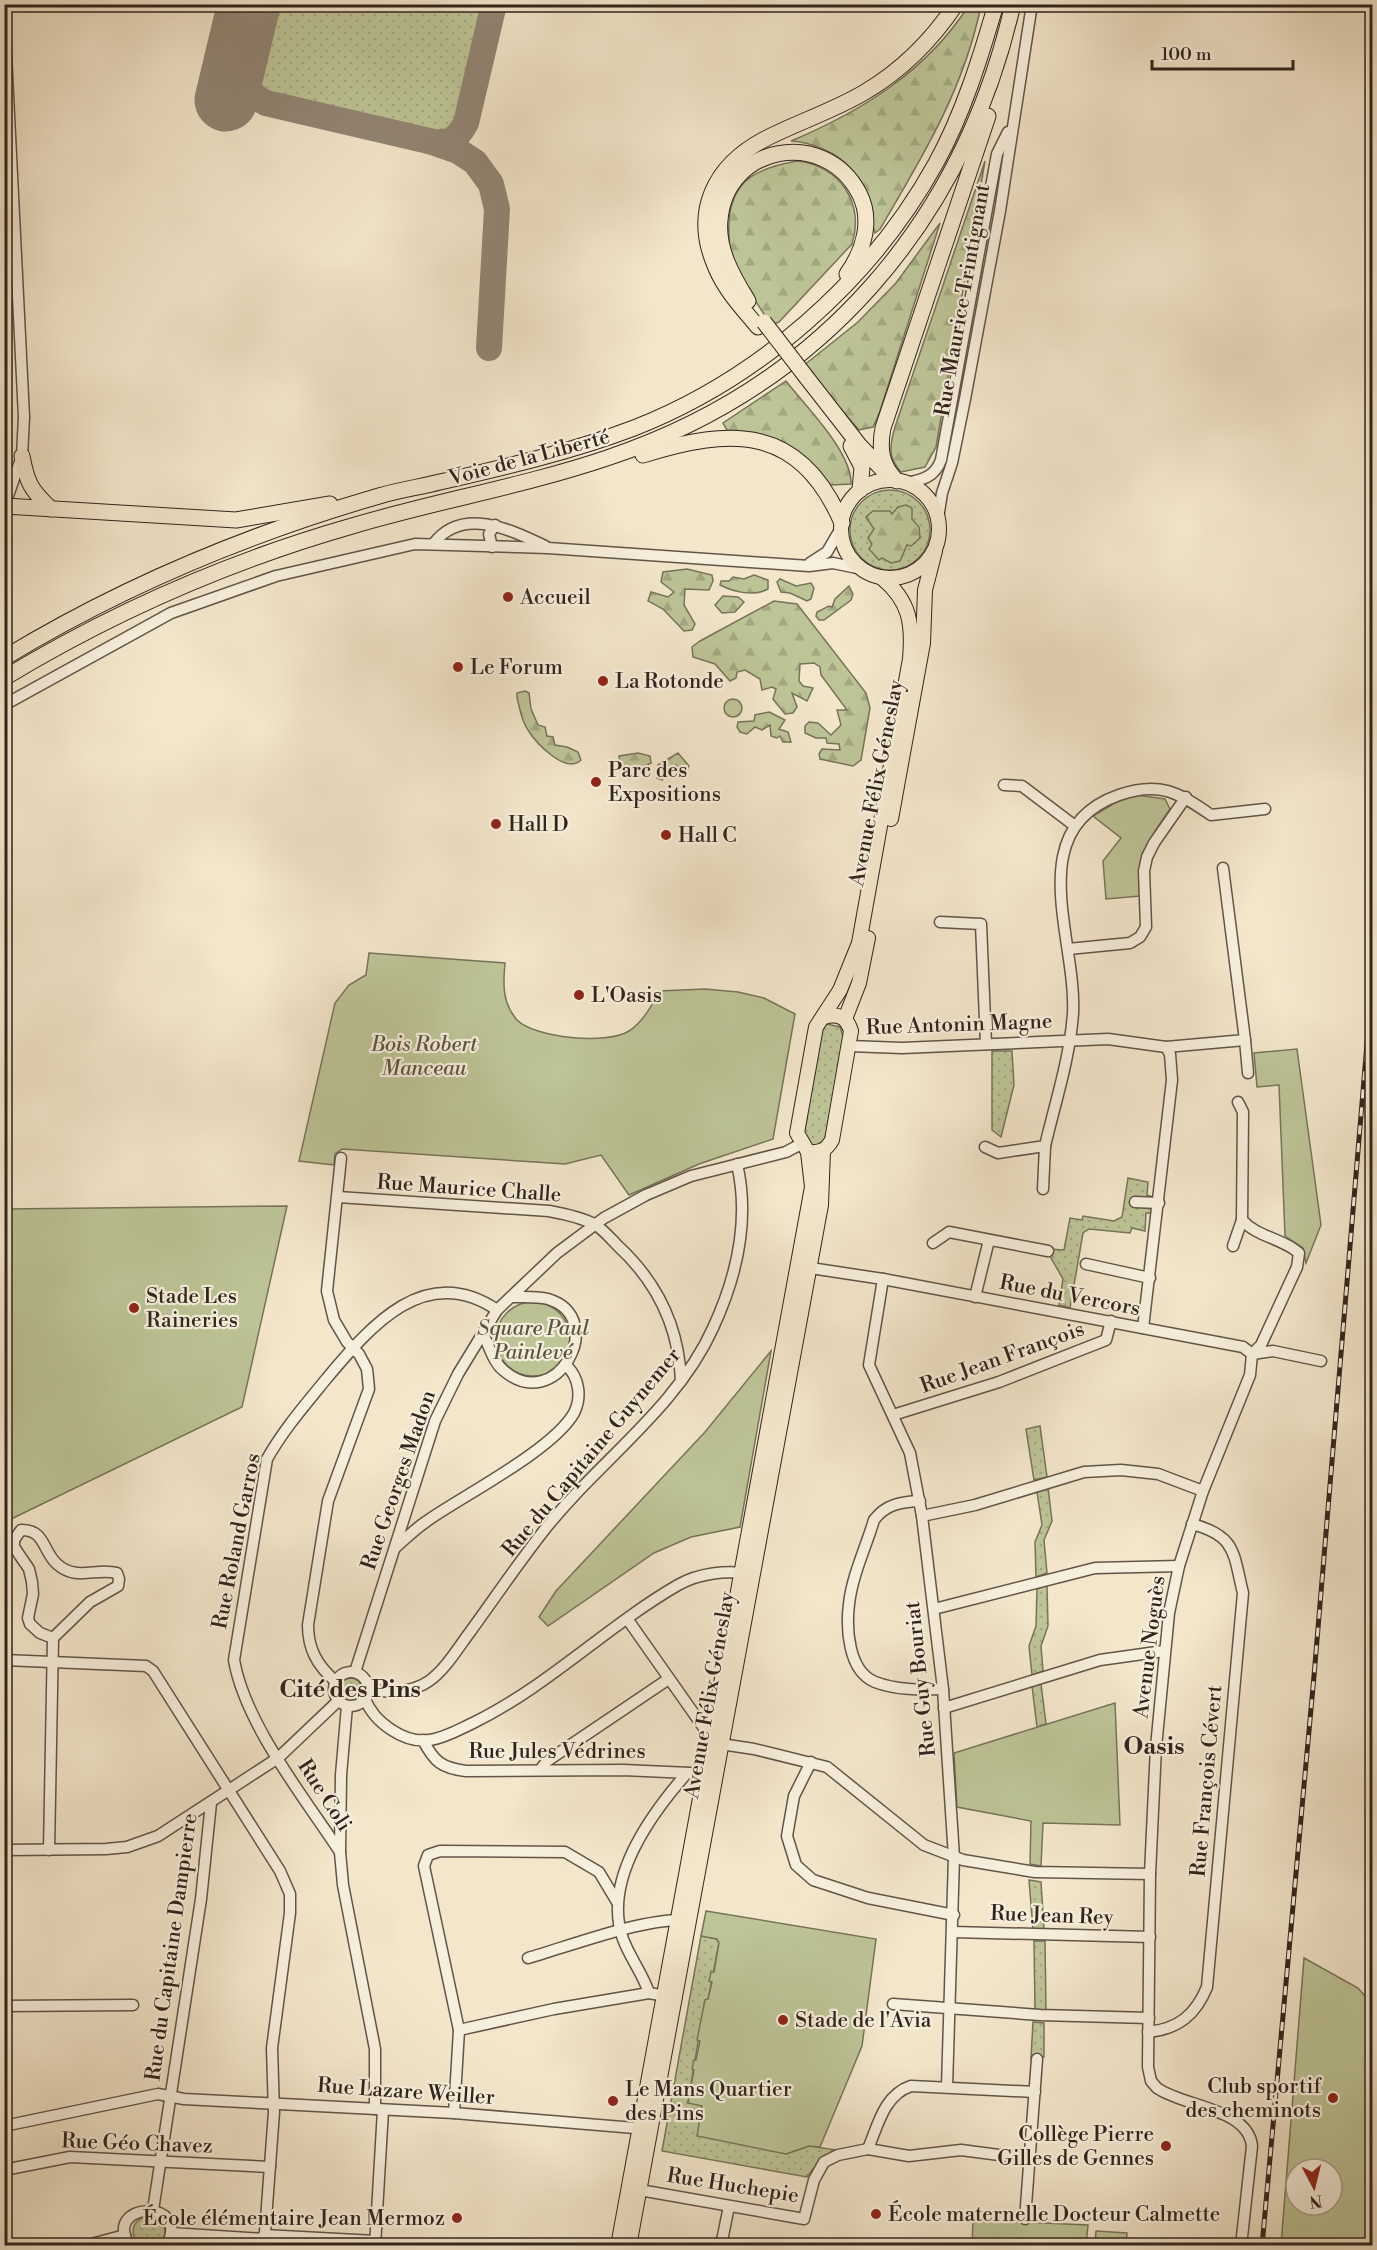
<svg xmlns="http://www.w3.org/2000/svg" width="1377" height="2250" viewBox="0 0 1377 2250" font-family="'Libre Bodoni',serif">
<style>
.grass{fill:url(#grass-dots);stroke:#77745a;stroke-width:1.5}
.forest{fill:url(#forest-firs);stroke:#77745a;stroke-width:1.5}
.park{fill:#bdc496;stroke:#77745a;stroke-width:1.5;fill-rule:evenodd}
.lines{fill:none;stroke-linecap:round;stroke-linejoin:round}
.taxiway{stroke:#928574;stroke-width:26}
.runway{stroke:#928574;stroke-width:63}
.minor-casing{stroke:#625448;stroke-width:13}
.major-casing{stroke:#31241d;stroke-width:16}
.highway-casing{stroke:#31241d;stroke-width:17}
.minor{stroke:#f7efdd;stroke-width:10}
.major{stroke:#f3e6cb;stroke-width:14}
.highway{stroke:#f3e6cb;stroke-width:15}
.rail-casing{stroke:#31241d;stroke-width:5}
.rail{stroke:#f7efdd;stroke-width:3;stroke-dasharray:9;stroke-linecap:butt}
.highway-bridge-casing{stroke:#31241d;stroke-width:17;stroke-linecap:butt}
.highway-bridge{stroke:#f3e6cb;stroke-width:15}
.poi-dot{fill:#8f2418;stroke:#f7efdd;stroke-width:2}
.labels{text-anchor:middle;stroke-width:4.5;stroke-linejoin:round;paint-order:stroke}
.street-label{font-size:21px;fill:#31241d;stroke:#f7efdd}
.poi-label{font-size:21px;fill:#31241d;stroke:#f7efdd;text-anchor:start}
.park-label{font-size:21px;font-style:italic;fill:#5b5441;stroke:#f7efdd}
.quarter-label{font-size:24px;font-weight:bold;fill:#31241d;stroke:#f7efdd}
</style>
<defs>
<pattern id="grass-dots" width="8" height="8" patternUnits="userSpaceOnUse" patternTransform="scale(1.5)"><rect width="8" height="8" fill="#bdc496"/><path d="M2 2h.1M6 6h.1" fill="none" stroke="#a3a881" stroke-width="1.8" stroke-linecap="round"/></pattern>
<pattern id="forest-firs" width="22" height="20" patternUnits="userSpaceOnUse" patternTransform="scale(1.5)"><rect width="22" height="20" fill="#bdc496"/><path d="M5 1l3.5 6h-7zM16 11l3.5 6h-7z" fill="#a3a881"/></pattern>
</defs>
<rect width="100%" height="100%" fill="#f3e6cb"/>
<filter id="stains"><feTurbulence type="fractalNoise" baseFrequency=".00333" numOctaves="4"/><feColorMatrix values="0 0 0 0 .2 0 0 0 0 .09 0 0 0 0 .02 0 0 0 .5 -.17"/></filter>
<radialGradient id="worn" r=".72"><stop offset=".6" stop-color="#630" stop-opacity="0"/><stop offset="1" stop-color="#630" stop-opacity=".3"/></radialGradient>
<g class="grass">
<polygon points="271,5 485,5 455,122 448,130 435,135 265,93 257,82 256,72"/>
<circle cx="890" cy="530" r="40"/>
<polygon points="827,1024 840,1027 843,1036 828,1137 822,1145 812,1146 803,1133 819,1031"/>
<polygon points="992,1051 1012,1051 1014,1085 1001,1137 992,1130"/>
<polygon points="1128,1178 1148,1182 1147,1195 1153,1197 1152,1213 1146,1213 1145,1231 1132,1228 1130,1233 1089,1229 1083,1233 1070,1308 1059,1305 1063,1279 1051,1258 1050,1249 1064,1250 1070,1218 1082,1220 1083,1216 1114,1221 1122,1217"/>
<polygon points="1040,1426 1047,1477 1034,1480 1026,1429"/>
<polygon points="1048,1487 1052,1521 1044,1540 1047,1573 1036,1577 1035,1542 1042,1525 1037,1492"/>
<polygon points="1047,1585 1048,1626 1041,1646 1043,1671 1032,1675 1029,1646 1036,1626 1037,1589"/>
<circle cx="351" cy="1689" r="11"/>
<polygon points="1041,1684 1046,1724 1037,1727 1032,1686"/>
<polygon points="1029,1880 1041,1882 1044,1930 1033,1930"/>
<polygon points="701,1936 717,1939 719,1943 708,2000 705,2000 688,2102 702,2106 786,2154 809,2146 837,2150 823,2156 807,2177 662,2151"/>
<polygon points="1034,1941 1045,1941 1046,2011 1035,2010"/>
<polygon points="1033,2022 1044,2023 1044,2057 1031,2058"/>
<circle cx="149" cy="2232" r="16"/>
</g>
<g class="forest">
<path d="M969,5h12c-16,82 -59,153 -101,224l-5,4c-4,-14 -18,-56 -26,-66 -13,-15 -39,-25 -58,-26 71,-30 136,-70 178,-136z"/>
<path d="M797,161c43,4 68,43 55,83l-73,78 -8,3c-12,-19 -25,-37 -34,-57 -7,-14 -9,-30 -8,-45 2,-44 29,-55 68,-62z"/>
<path d="M985,161l-49,286 -11,20 -24,5c-14,-15 -11,-27 -6,-45z"/>
<polygon points="940,223 879,414 873,427 859,430 803,366 858,322 896,283"/>
<path d="M786,381c20,26 66,71 65,103l-20,1 -76,-51 -28,-4 -4,-7z"/>
<polygon points="906,505 912,508 912,519 919,527 920,538 911,546 907,545 900,561 891,563 882,558 879,560 869,549 872,544 868,538 874,529 866,517 873,511 890,511 892,514 898,507"/>
<polygon points="687,569 712,575 713,581 709,590 685,589 684,605 695,624 692,630 684,631 663,609 648,601 651,592 668,597 674,592 661,582 663,572"/>
<path d="M754,575l14,5v9c-14,8 -34,3 -48,-4l1,-4h8l4,-4 11,2z"/>
<polygon points="780,579 796,586 811,583 814,588 811,599 807,601 790,593 781,592 777,582"/>
<polygon points="849,586 853,594 851,600 824,620 819,620 816,616 817,612 829,606 832,607 835,599"/>
<polygon points="723,596 738,597 744,602 735,612 722,613 715,605"/>
<polygon points="774,601 797,604 866,693 870,708 861,760 853,766 820,759 819,754 822,749 840,750 839,744 827,743 826,738 816,738 805,733 805,726 809,722 818,723 831,735 841,725 837,710 847,710 821,675 820,667 814,663 800,664 799,681 803,686 813,688 807,701 792,693 797,707 793,713 785,714 773,699 776,689 772,687 762,690 760,679 745,670 737,672 736,678 730,681 715,664 693,657 692,647 700,641"/>
<path d="M525,691l4,2 2,16 7,16 7,2 2,9 6,1 2,8 12,2 11,5 3,8c-15,15 -45,-17 -53,-30 -7,-9 -8,-22 -11,-32v-5z"/>
<circle cx="733" cy="708" r="9"/>
<polygon points="769,712 785,720 779,729 788,732 791,742 783,742 780,736 777,738 771,736 770,725 762,730 755,727 747,734 740,732 737,727 738,722 754,721 755,715"/>
<polygon points="638,753 650,756 651,763 639,769 620,767 619,756"/>
<polygon points="678,753 689,766 687,770 683,772 676,765 662,780 657,778 658,765"/>
</g>
<g class="park">
<polygon points="4,221 11,353 9,433 5,453"/>
<path d="M1137,795l28,4 5,10c-26,38 -28,41 -30,87l-34,3 -3,-38 18,-23 -28,-22 25,-15z"/>
<path d="M369,953l136,10c-2,20 -3,40 12,57 18,18 90,25 112,11 14,-9 23,-25 30,-40l46,-2 33,3 26,6 31,16 -22,125 -74,25 -70,31 -28,-40 -36,9 -223,-15 -7,5 -1,11 -35,-4 36,-158 14,-18 17,-10z"/>
<polygon points="1297,1049 1321,1225 1306,1263 1303,1248 1285,1236 1279,1085 1257,1087 1254,1053"/>
<polygon points="287,1206 242,1407 5,1522 5,1209"/>
<circle cx="533" cy="1339" r="37"/>
<polygon points="771,1351 740,1527 691,1537 654,1553 548,1626 539,1617 556,1591 705,1432"/>
<polygon points="1115,1703 1120,1825 1043,1823 1041,1866 1030,1864 1031,1821 957,1807 954,1753"/>
<polygon points="706,1911 876,1939 862,2046 820,2147 809,2146 786,2154 697,2136 702,2106 688,2103 694,2070 692,2069 694,2060 696,2060 700,2041 697,2040 705,2000 708,1999 712,1982 709,1981 711,1972 714,1972 719,1943 717,1939 701,1936"/>
<path d="M1304,1958l54,30 14,16v241h-91zM1296,2169h36v36h-36z"/>
<polygon points="973,2220 1088,2225 1086,2245 972,2246"/>
<polygon points="1096,2231 1127,2233 1126,2245 1095,2245"/>
</g>
<g class="lines">
<g class="taxiway">
<path d="M238,49c-1,25 5,43 28,54l163,38 29,10 17,11 16,22 6,25 -8,139"/>
<path d="M429,141c18,4 28,-1 37,-18l28,-119"/>
</g>
<polyline class="runway" points="226,100 249,4"/>
<defs>
<g id="minor">
<polyline points="4,14 24,417 22,456 4,507"/>
<path d="M906,483c16,-3 29,-6 35,-23l56,-306 11,-22"/>
<polyline points="938,518 942,493 952,463 965,399 1000,211 1032,4"/>
<path d="M434,543c29,-37 77,-13 111,3"/>
<polyline points="492,547 489,534 495,525"/>
<polyline points="810,563 827,552 841,528"/>
<polyline points="4,705 171,613 276,576 415,544 548,548 809,566 833,563 862,569"/>
<polyline points="1004,785 1022,786 1075,826"/>
<polyline points="940,922 981,924 986,1044"/>
<polyline points="1068,949 1130,943 1140,937 1146,927 1144,871 1147,857 1154,843 1186,797"/>
<polyline points="1245,1040 1248,1073"/>
<polyline points="849,1046 902,1048 1108,1039 1166,1047 1245,1040 1223,868"/>
<path d="M1238,1102l5,10 -1,108c15,17 40,18 57,33l-2,14 -36,78 -9,9"/>
<path d="M985,1147l13,6 47,-7c10,-43 25,-88 28,-133 4,-73 -52,-184 46,-218 40,-14 59,-3 92,20l54,-6"/>
<polyline points="1043,1189 1045,1146"/>
<path d="M338,1197l211,14c16,3 31,6 45,13 9,5 17,15 24,22 39,36 61,82 63,135"/>
<polyline points="1135,1202 1159,1203"/>
<polyline points="933,1243 949,1232 1048,1251"/>
<polyline points="1233,1246 1242,1220"/>
<polyline points="1086,1264 1150,1278"/>
<polyline points="804,1267 883,1279 1243,1347 1252,1354 1273,1351 1321,1361"/>
<polyline points="883,1279 869,1365 910,1453 922,1516 943,1689 954,1857 947,2087"/>
<polyline points="975,1297 989,1240"/>
<polyline points="1143,1328 1172,1080 1170,1054 1166,1047"/>
<path d="M483,1334c6,11 10,28 20,36 53,47 107,-52 45,-71 -12,-3 -25,-2 -37,-2"/>
<polyline points="893,1415 999,1382 1106,1340 1111,1321"/>
<path d="M920,1501c-19,1 -34,3 -46,19 -8,27 -22,56 -25,84 -3,24 -1,67 26,78 21,8 45,8 68,7"/>
<polyline points="922,1516 975,1505 1084,1472 1121,1470 1158,1474 1203,1491"/>
<path d="M395,1548c10,-9 20,-19 32,-27 37,-26 126,-71 147,-108 8,-16 5,-35 -7,-47"/>
<polyline points="934,1609 1095,1568 1179,1566"/>
<polyline points="628,1620 711,1738 721,1744 754,1749 827,1767 924,1845 963,1860 1035,1872 1150,1874"/>
<polyline points="4,1660 146,1666 153,1671 280,1871 290,1894 290,1913 272,2048 274,2112 264,2246"/>
<circle cx="351" cy="1689" r="17"/>
<polyline points="355,1672 435,1421 458,1374 497,1310 557,1253 604,1218 646,1195 691,1176 786,1152 801,1144"/>
<path d="M335,1681c-18,-16 -27,-32 -27,-56l20,-124 41,-112 -2,-20 -8,-15 -12,-12 -13,-22 -7,-29 14,-133"/>
<path d="M368,1687c16,8 46,5 61,-6 16,-11 29,-33 41,-49 24,-33 47,-67 72,-99 54,-70 134,-123 171,-205 24,-52 37,-108 24,-164"/>
<path d="M365,1699c9,23 39,45 65,41 15,-2 30,-11 43,-17 74,-36 134,-97 205,-138 21,-12 49,-15 71,-11"/>
<polyline points="347,1706 341,1775 340,1852 343,1885 375,2049 375,2109"/>
<polyline points="944,1708 1100,1660 1164,1651"/>
<path d="M423,1740c11,22 19,28 43,31l157,-1 89,4"/>
<polyline points="811,1762 794,1796 787,1836 796,1865 813,1880 868,1898 954,1915"/>
<polyline points="540,1770 547,1761 667,1680"/>
<polyline points="4,1850 106,1849 127,1847 158,1836 278,1758 338,1701"/>
<path d="M49,1850l4,-212 37,-36 28,-16 1,-7 -2,-6c-21,-6 -40,9 -60,-9 -14,-12 -12,-35 -36,-34l-7,10v7l15,22 3,13 1,12 -5,24 2,6 10,9 13,5"/>
<path d="M340,1852c-36,-55 -95,-128 -106,-192l33,-201c17,-30 38,-54 60,-81 43,-51 98,-117 170,-68"/>
<polyline points="953,1932 1150,1937"/>
<path d="M528,1958c42,-12 115,-40 157,-38"/>
<path d="M649,1993c-6,-19 -19,-35 -26,-54 -21,-58 28,-125 64,-166"/>
<polyline points="893,2004 1040,2015 1149,2018"/>
<polyline points="4,2006 133,2005"/>
<polyline points="459,2030 554,2009 649,1993 671,1997"/>
<path d="M1148,2032c31,-3 48,-18 59,-45l36,-394c-10,-41 -7,-57 -51,-69"/>
<polyline points="454,2113 459,2030 424,1866 428,1855 440,1851 565,1852 599,1872 617,1902"/>
<polyline points="4,2126 158,2094 184,2099 454,2113 647,2129"/>
<path d="M868,2149c10,-24 16,-54 43,-63l124,6"/>
<polyline points="4,2170 70,2157 270,2167"/>
<polyline points="634,2189 804,2219 814,2180 824,2162 838,2155 868,2149 909,2156 961,2150 1030,2159"/>
<polyline points="153,2210 201,1899 211,1803"/>
<polyline points="1025,2219 1037,2059"/>
<polyline points="171,2233 264,2239"/>
<polyline points="264,2235 375,2241"/>
<polyline points="84,2246 125,2235"/>
<path d="M130,2246c-30,-45 64,-48 36,0"/>
<polyline points="375,2246 383,2110"/>
<polyline points="721,2246 729,2206"/>
<path d="M1241,2246l11,-100c-4,-38 -68,-39 -95,-58l-6,-7 -3,-14 2,-193 6,-127 13,-134 10,-47 24,-75 47,-116 2,-21"/>
</g>
<g id="major">
<circle cx="890" cy="529" r="49"/>
<polyline points="891,819 923,643 925,590 935,551"/>
<path d="M824,1017c14,-4 23,0 27,14l-19,109c-6,11 -13,13 -24,12l-11,-19 19,-106 24,-37 19,-47 51,-284c3,-35 0,-58 -28,-81"/>
<polyline points="845,1019 859,983 868,938"/>
<polyline points="618,2246 812,1187 808,1152"/>
<polyline points="629,2246 821,1205 823,1151"/>
</g>
<g id="highway">
<path d="M748,301c-15,-24 -31,-52 -28,-81 6,-75 104,-93 139,-27 14,27 5,57 -12,81"/>
<path d="M758,327c-15,-18 -33,-37 -42,-59 -25,-56 -2,-102 49,-129 33,-17 68,-28 100,-47 37,-22 67,-52 91,-88"/>
<polyline points="807,378 860,446 885,472"/>
<polyline points="851,446 862,467 860,490"/>
<path d="M643,455c89,-28 157,-30 199,68"/>
<path d="M22,456c5,27 9,34 29,53"/>
<path d="M897,481c-16,-16 -18,-32 -14,-53l105,-312"/>
<polyline points="5,506 236,520 330,504"/>
<path d="M4,658c117,-71 244,-124 375,-162 20,-6 41,-9 61,-14 65,-15 131,-30 194,-54 125,-49 237,-147 302,-265 27,-49 44,-104 60,-159"/>
<path d="M4,678c109,-66 226,-117 348,-152 84,-25 172,-40 255,-68 213,-71 356,-235 406,-454"/>
</g>
</defs>
<use href="#minor" class="minor-casing"/>
<use href="#major" class="major-casing"/>
<use href="#highway" class="highway-casing"/>
<use href="#minor" class="minor"/>
<use href="#major" class="major"/>
<use href="#highway" class="highway"/>
<defs>
<polyline id="rail" points="1262,2246 1314,1676 1372,984"/>
</defs>
<use href="#rail" class="rail-casing"/>
<use href="#rail" class="rail"/>
<defs>
<polyline id="highway-bridge" points="764,322 807,378"/>
</defs>
<use href="#highway-bridge" class="highway-bridge-casing"/>
<use href="#highway-bridge" class="highway-bridge"/>
</g>
<g class="poi-dot">
<circle cx="508" cy="597" r="6"/>
<circle cx="458" cy="667" r="6"/>
<circle cx="603" cy="681" r="6"/>
<circle cx="596" cy="782" r="6"/>
<circle cx="496" cy="824" r="6"/>
<circle cx="666" cy="835" r="6"/>
<circle cx="579" cy="995" r="6"/>
<circle cx="134" cy="1308" r="6"/>
<circle cx="783" cy="2020" r="6"/>
<circle cx="1333" cy="2098" r="6"/>
<circle cx="613" cy="2101" r="6"/>
<circle cx="1166" cy="2146" r="6"/>
<circle cx="876" cy="2214" r="6"/>
<circle cx="457" cy="2218" r="6"/>
</g>
<g class="labels">
<g class="street-label">
<text transform="translate(962 300) rotate(-80)" y="7">Rue Maurice Trintignant</text>
<text transform="translate(529 457) rotate(-15)" y="7">Voie de la Liberté</text>
<text transform="translate(876 783) rotate(-79)" y="7">Avenue Félix Géneslay</text>
<text transform="translate(959 1024) rotate(-2)" y="7">Rue Antonin Magne</text>
<text transform="translate(469 1188) rotate(4)" y="7">Rue Maurice Challe</text>
<text transform="translate(1070 1295) rotate(11)" y="7">Rue du Vercors</text>
<text transform="translate(1002 1357) rotate(-20)" y="7">Rue Jean François</text>
<text transform="translate(591 1452) rotate(-50)" y="7">Rue du Capitaine Guynemer</text>
<text transform="translate(398 1480) rotate(-71)" y="7">Rue Georges Madon</text>
<text transform="translate(236 1541) rotate(-79)" y="7">Rue Roland Garros</text>
<text transform="translate(1149 1647) rotate(-83)" y="7">Avenue Noguès</text>
<text transform="translate(920 1679) rotate(-96)" y="7">Rue Guy Bouriat</text>
<text transform="translate(709 1695) rotate(-80)" y="7">Avenue Félix Géneslay</text>
<text x="557" y="1758">Rue Jules Védrines</text>
<text transform="translate(1206 1781) rotate(-85)" y="7">Rue François Cévert</text>
<text transform="translate(325 1795) rotate(57)" y="7">Rue Coli</text>
<text transform="translate(1052 1915) rotate(2)" y="7">Rue Jean Rey</text>
<text transform="translate(171 1947) rotate(-82)" y="7">Rue du Capitaine Dampierre</text>
<text transform="translate(406 2091) rotate(4)" y="7">Rue Lazare Weiller</text>
<text transform="translate(137 2143) rotate(2)" y="7">Rue Géo Chavez</text>
<text transform="translate(733 2185) rotate(9)" y="7">Rue Huchepie</text>
</g>
<g class="poi-label">
<text x="520" y="604">Accueil</text>
<text x="470" y="674">Le Forum</text>
<text x="615" y="688">La Rotonde</text>
<text x="608" y="777">Parc des<tspan x="608" dy="24">Expositions</tspan></text>
<text x="508" y="831">Hall D</text>
<text x="678" y="842">Hall C</text>
<text x="591" y="1002">L'Oasis</text>
<text x="146" y="1303">Stade Les<tspan x="146" dy="24">Raineries</tspan></text>
<text x="795" y="2027">Stade de l'Avia</text>
<text x="1321" y="2093" text-anchor="end">Club sportif<tspan x="1321" dy="24">des cheminots</tspan></text>
<text x="625" y="2096">Le Mans Quartier<tspan x="625" dy="24">des Pins</tspan></text>
<text x="1154" y="2141" text-anchor="end">Collège Pierre<tspan x="1154" dy="24">Gilles de Gennes</tspan></text>
<text x="888" y="2221">École maternelle Docteur Calmette</text>
<text x="445" y="2225" text-anchor="end">École élémentaire Jean Mermoz</text>
</g>
<g class="park-label">
<text x="424" y="1051">Bois Robert<tspan x="424" dy="24">Manceau</tspan></text>
<text x="533" y="1335">Square Paul<tspan x="533" dy="24">Painlevé</tspan></text>
</g>
<g class="quarter-label">
<text x="350" y="1697">Cité des Pins</text>
<text x="1154" y="1754">Oasis</text>
</g>
</g>
<rect width="1377" height="2250" fill="none" stroke="#f3e6cb" stroke-width="24"/>
<rect x="6" y="6" width="1365" height="2238" fill="none" stroke="#31241d" stroke-width="3"/>
<rect x="12" y="12" width="1353" height="2226" fill="none" stroke="#31241d" stroke-width="1.5"/>
<g transform="translate(1314 2187) rotate(173)"><circle r="28" fill="#f7efdd" stroke="#a89e90" stroke-width="1.5"/>
<path d="M0-4.5L10 22L0 15L-10 22Z" fill="#8f2418"/>
<text y="-9" font-size="16" font-weight="bold" text-anchor="middle" fill="#31241d">N</text>
</g>
<path d="M1152 60v9h141v-9" fill="none" stroke="#31241d" stroke-width="3"/>
<text x="1161" y="60" font-size="18" fill="#31241d" stroke="#f7efdd" stroke-width="4.5" paint-order="stroke">100 m</text>
<rect width="100%" height="100%" filter="url(#stains)"/>
<rect width="100%" height="100%" fill="url(#worn)"/>
</svg>
